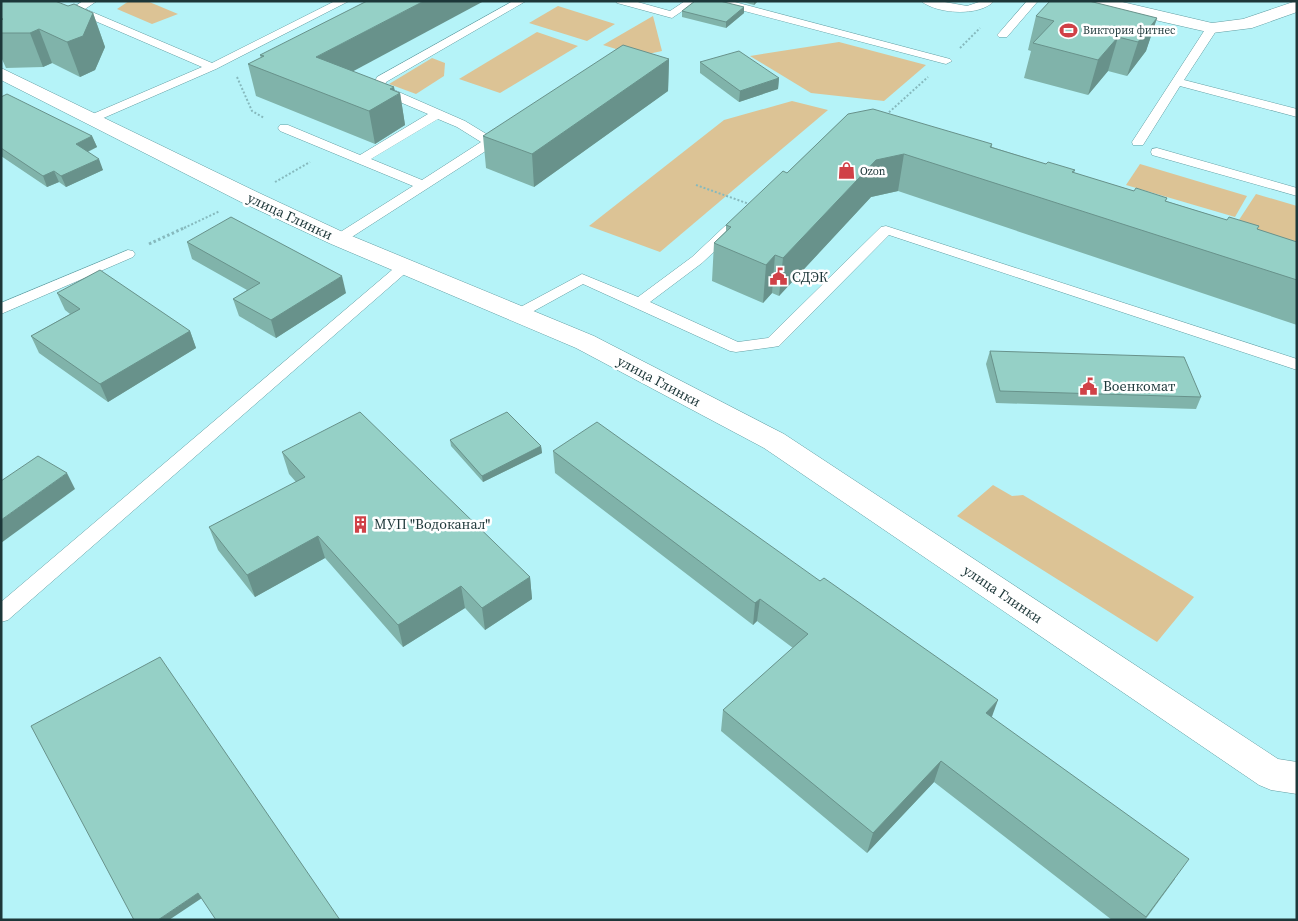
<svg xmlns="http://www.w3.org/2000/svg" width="1298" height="921" viewBox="0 0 1298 921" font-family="'Source Serif 4',serif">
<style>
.green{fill:#dcc395}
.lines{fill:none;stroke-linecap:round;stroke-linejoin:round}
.lane-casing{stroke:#629ea3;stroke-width:1}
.street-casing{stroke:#629ea3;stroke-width:1}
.secondary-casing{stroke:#629ea3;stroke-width:1}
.path-far1{stroke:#86b9bd;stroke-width:2;stroke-dasharray:2 2;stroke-linecap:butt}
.path{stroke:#86b9bd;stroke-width:3;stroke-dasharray:2.5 2.5;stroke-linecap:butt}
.lane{fill:#fff;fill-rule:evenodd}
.street{fill:#fff;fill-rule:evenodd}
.secondary{fill:#fff;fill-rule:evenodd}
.wall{fill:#80b3aa}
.shaded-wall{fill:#68928b}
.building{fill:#95d0c6;stroke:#68928b}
.labels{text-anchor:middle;stroke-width:5;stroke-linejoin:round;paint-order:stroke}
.far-poi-label{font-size:11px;fill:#1d3739;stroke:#fff;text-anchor:start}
.street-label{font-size:14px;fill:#1d3739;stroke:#fff}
.poi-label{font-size:14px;fill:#1d3739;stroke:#fff;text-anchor:start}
</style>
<rect width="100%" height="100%" fill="#b5f3f8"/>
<g class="green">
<polygon points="129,1 147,1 178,14 152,24 117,9"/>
<polygon points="558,6 615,24 587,41 529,23"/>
<polygon points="653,16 662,51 639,56 603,45"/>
<polygon points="537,32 578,46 500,93 459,79"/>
<polygon points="839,42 926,65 884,101 811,93 750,56"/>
<polygon points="432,58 445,63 444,76 416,94 389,84"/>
<polygon points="792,101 828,110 660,252 589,226 724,120"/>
<polygon points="1140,164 1247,196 1235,217 1126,185"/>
<polygon points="1256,194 1297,206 1297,250 1233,229"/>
<polygon points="993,485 1012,496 1023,495 1194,597 1157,642 957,516"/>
</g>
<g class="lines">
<defs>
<g id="lane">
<polygon points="83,1 97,1 85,9 212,63 335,1 349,1 216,69 92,123 88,122 86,119 88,116 202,67 72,11 71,9"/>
<path d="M513,1h13l-140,81 -1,4 80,35 23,14 3,-4 11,-5 6,4c-4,6 -9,9 -13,15l-151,97h-10l-2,-3 2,-3 79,-50 -133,-55 -2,-3 2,-3h8l72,30 68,-41 -54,-23 -2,-3 5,-11zM438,119l19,8 24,15 -59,38 -51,-21z"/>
<polygon points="616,1 634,1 670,11 685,1 697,1 672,18 617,3"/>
<polygon points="713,1 731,1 950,59 952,61 946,64 942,63 714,3"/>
<path d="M921,1h18l28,5 15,-5h12c-14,16 -58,13 -73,0z"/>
<polygon points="1027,1 1038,1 1007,37 999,37 997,35 999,33"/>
<polygon points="1212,25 1218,28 1184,80 1297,109 1297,117 1180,86 1143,145 1133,145 1132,142 1206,28"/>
<polygon points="1157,148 1297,188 1297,196 1152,155 1151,152 1152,149"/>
<polygon points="730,225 737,229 735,232 702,263 650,302 738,342 768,338 881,227 886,226 1297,359 1297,370 889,235 779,346 773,347 736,352 730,351 583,284 523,317 513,317 510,314 513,311 582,274 638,297 692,257 725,226"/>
<polygon points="128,250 133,251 135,254 133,257 1,314 1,303"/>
<polygon points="404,263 409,264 411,267 409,270 8,620 1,622 1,602 399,264"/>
</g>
<polygon id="street" points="1,68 257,192 347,234 594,336 784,434 1278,759 1297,762 1297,794 1271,790 1259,785 764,448 576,348 331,244 241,202 1,80"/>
<polygon id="secondary" points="1087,1 1118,1 1212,23 1243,19 1296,1 1297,12 1252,28 1212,33 1089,5"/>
</defs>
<use href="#lane" class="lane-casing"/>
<use href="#street" class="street-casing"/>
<use href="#secondary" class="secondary-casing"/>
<g class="path-far1">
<polyline points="960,48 980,28"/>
<polyline points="237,77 252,111 264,118"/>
<polyline points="886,115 928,77"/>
<polyline points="275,182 310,162"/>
<polyline points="696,185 752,205"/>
<polyline points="184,228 220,211"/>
</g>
<polyline class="path" points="149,244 186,227"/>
<use href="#lane" class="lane"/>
<use href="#street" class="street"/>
<use href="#secondary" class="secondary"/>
</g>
<g class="wall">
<polygon points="1,1 68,6 93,13 105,47 95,70 80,77 52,63 43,67 6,68 1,57"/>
<polygon points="739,1 758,1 754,5"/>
<polygon points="744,7 744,13 726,28 682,17 682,11"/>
<polygon points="1036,16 1157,18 1146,51 1127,76 1108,71 1088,95 1024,78 1031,51 1028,50"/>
<polygon points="260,55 354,72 400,93 405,125 375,144 256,96 248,64 261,58"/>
<polygon points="669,59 668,91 534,187 486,168 483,136"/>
<polygon points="700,62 779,78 778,89 739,102 700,73"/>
<polygon points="1,97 92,136 97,147 88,152 103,170 66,187 59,182 47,187 1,156"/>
<polygon points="848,114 992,144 992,147 1046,164 1075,170 1074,173 1134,191 1167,198 1166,201 1297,242 1297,325 898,191 871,197 779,296 772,293 763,303 712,281 714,243 726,231 726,225 787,173"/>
<polygon points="187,242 346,293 276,338 239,316 233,299 247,290 192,259"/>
<polygon points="57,293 190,331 196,348 108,402 39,353 31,336 70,314 65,310"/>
<polygon points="990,351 1201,397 1196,409 996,403 986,364"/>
<polygon points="450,440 541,446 542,453 483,482 451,446"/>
<polygon points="553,451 991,717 1175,879 1145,920 1112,920 934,782 867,853 721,731 723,710 793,648 757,621 753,625 555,473"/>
<polygon points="282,452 530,577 532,599 485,630 465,608 403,647 325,558 255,597 218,550 209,527 296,482 289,474"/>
</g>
<g class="shaded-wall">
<polygon points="424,1 484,1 322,88 316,57"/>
<polygon points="754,1 758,1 754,5"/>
<polygon points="744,7 744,13 726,28 726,22"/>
<polygon points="93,13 105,47 95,70 80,77 67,42"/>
<polygon points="1157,18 1146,51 1127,76 1138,42"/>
<polygon points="39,29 52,63 43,67 30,33"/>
<polygon points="1118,37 1108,71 1088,95 1098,60"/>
<polygon points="669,59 668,91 534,187 532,154"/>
<polygon points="779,78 778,89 739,102 740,91"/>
<polygon points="394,87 396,96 400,93 405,125 375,144 369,111 390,89"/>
<polygon points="92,136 97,147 80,155 76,144"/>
<polygon points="904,154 898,191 871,197 779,296 783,258 876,160"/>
<polygon points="99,159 103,170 66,187 61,176"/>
<polygon points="54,171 59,182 47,187 43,176"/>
<polygon points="775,255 772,293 763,303 766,265"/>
<polygon points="342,276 346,293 276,338 271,320"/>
<polygon points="190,331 196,348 108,402 100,384"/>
<polygon points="541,446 542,453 483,482 482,476"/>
<polygon points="67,473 75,489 1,543 1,520"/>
<polygon points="318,536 325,558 255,597 247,575"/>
<polygon points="530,577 532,599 485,630 482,608"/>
<polygon points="461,586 465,608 403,647 398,625"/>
<polygon points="760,599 757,621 753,625 755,603"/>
<polygon points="998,700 990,722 986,713"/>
<polygon points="941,761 934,782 867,853 873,833"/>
<polygon points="198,893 202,898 169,920 158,920"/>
</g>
<g class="building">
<polygon points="1,1 55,1 68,6 74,4 93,13 83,36 67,42 39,29 30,33 1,33 1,21 3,19 1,18"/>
<polygon points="367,1 424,1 316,57 394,87 390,89 400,93 369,111 248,64 264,56 260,55"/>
<polygon points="695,1 720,1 744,7 726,22 682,11"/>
<polygon points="1050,1 1089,1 1157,18 1138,42 1118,37 1098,60 1033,43 1054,21 1036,16"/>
<polygon points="623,45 669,59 532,154 483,136"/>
<polygon points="739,51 779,78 740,91 700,62"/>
<polygon points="7,94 92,136 76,144 99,159 61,176 54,171 43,176 1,148 1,97"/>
<polygon points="873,109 992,144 990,147 1046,164 1048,162 1075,170 1072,172 1134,191 1136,188 1167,198 1165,201 1227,220 1229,217 1259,226 1257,229 1297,242 1297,280 904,154 876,160 783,258 775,255 766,265 714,243 731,227 726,225 783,171 787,173 848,114"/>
<polygon points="231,217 342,276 271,320 233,299 260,283 187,242"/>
<polygon points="100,270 190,331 100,384 31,336 80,309 57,293"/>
<polygon points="990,351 1184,357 1201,397 1000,391"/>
<polygon points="360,412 530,577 482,608 461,586 398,625 318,536 247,575 209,527 305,477 282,452"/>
<polygon points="507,412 541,446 482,476 450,440"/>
<polygon points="597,422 820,581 824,578 998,700 986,713 1189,859 1146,917 941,761 873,833 723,710 808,634 760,599 755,603 553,451"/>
<polygon points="38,456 67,473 1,520 1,481"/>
<polygon points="160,657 340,920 216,920 198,893 158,920 134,920 31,726"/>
</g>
<defs>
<symbol id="stadium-bare" viewBox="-9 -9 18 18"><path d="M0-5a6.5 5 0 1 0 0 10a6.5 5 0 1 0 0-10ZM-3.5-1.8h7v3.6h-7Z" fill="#d04147" stroke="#fff" stroke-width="2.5" paint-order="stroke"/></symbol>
<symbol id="shop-bare" viewBox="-9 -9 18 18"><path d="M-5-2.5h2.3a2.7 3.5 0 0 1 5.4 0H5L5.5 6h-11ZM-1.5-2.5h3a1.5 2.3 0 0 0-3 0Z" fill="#d04147" stroke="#fff" stroke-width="2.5" paint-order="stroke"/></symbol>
<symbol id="civic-bare" viewBox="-9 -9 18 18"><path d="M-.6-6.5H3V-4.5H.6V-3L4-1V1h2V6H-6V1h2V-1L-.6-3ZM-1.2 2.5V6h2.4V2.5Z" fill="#d04147" stroke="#fff" stroke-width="2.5" paint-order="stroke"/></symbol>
<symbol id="building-bare" viewBox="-9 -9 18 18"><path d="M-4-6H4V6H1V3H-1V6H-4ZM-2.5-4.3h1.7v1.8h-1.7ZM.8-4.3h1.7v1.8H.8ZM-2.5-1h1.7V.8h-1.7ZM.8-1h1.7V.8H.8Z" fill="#d04147" stroke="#fff" stroke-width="2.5" paint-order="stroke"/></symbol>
</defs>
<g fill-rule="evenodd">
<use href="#stadium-bare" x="1056" y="18" width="25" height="25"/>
<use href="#shop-bare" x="834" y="158" width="25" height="25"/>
<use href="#civic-bare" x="766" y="264" width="25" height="25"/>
<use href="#civic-bare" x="1076" y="374" width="25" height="25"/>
<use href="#building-bare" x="348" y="512" width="25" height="25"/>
</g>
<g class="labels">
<g class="far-poi-label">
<text x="1083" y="34">Виктория фитнес</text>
<text x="860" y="175">Ozon</text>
</g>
<g class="street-label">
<text transform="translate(290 216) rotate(25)" y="5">улица Глинки</text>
<text transform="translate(659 381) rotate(28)" y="5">улица Глинки</text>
<text transform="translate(1003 594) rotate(34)" y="5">улица Глинки</text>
</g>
<g class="poi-label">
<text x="792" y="282">СДЭК</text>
<text x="1103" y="391">Военкомат</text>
<text x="374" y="529">МУП "Водоканал"</text>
</g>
</g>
<rect width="1298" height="921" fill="none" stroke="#1d3739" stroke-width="5"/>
</svg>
